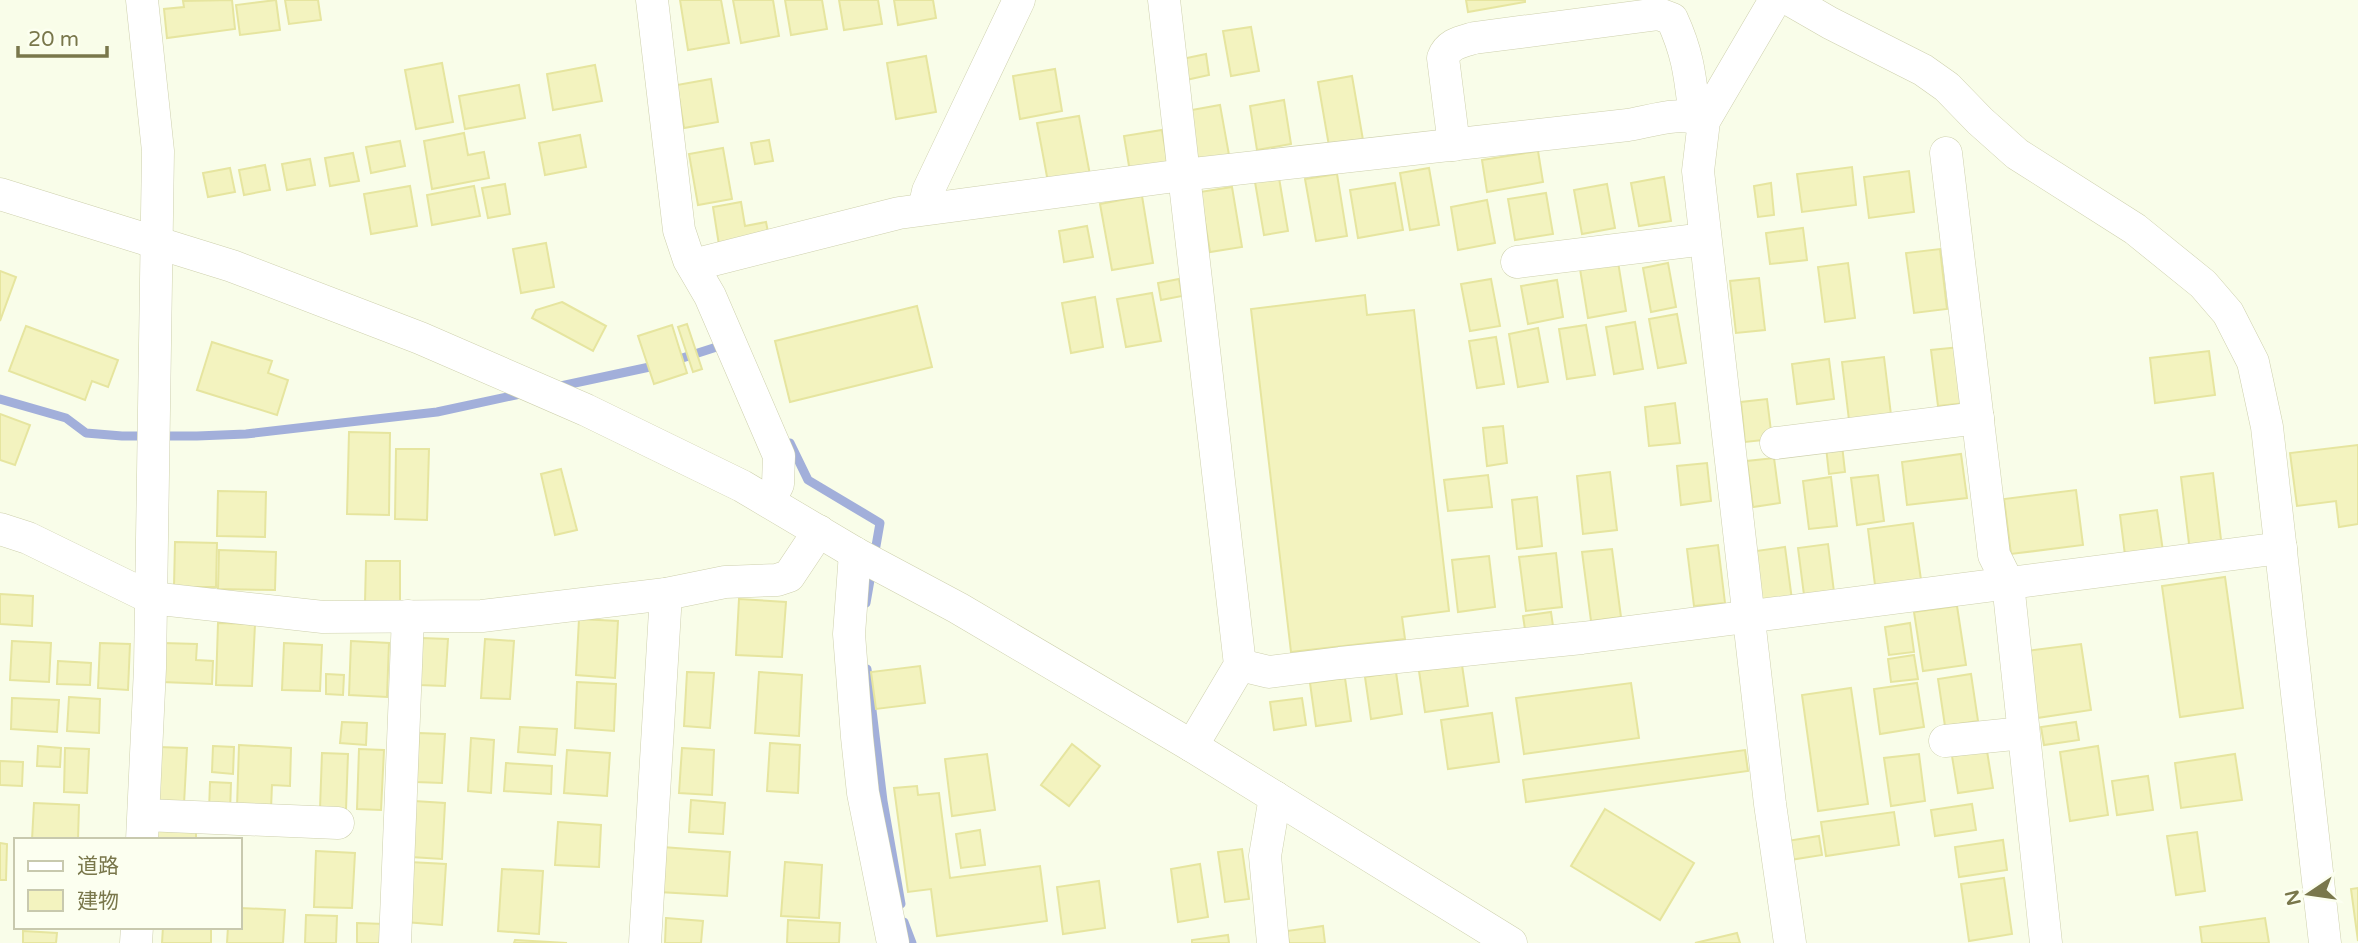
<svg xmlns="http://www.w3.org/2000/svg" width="2358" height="943" viewBox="0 0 2358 943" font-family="'Varela Round','Noto Sans JP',sans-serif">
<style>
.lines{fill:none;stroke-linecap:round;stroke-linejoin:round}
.stream{stroke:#a2afda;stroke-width:9}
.building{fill:#f3f3bf;stroke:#e6e59f;stroke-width:2}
.minor-casing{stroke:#ced0ad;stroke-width:33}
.minor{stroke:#fff;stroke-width:32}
</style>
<rect width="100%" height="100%" fill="#f9fde9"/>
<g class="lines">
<g class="stream">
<polyline points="673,361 726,344"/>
<polyline points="556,387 659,365"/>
<polyline points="0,399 66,418 86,433 122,436 197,436 246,434 437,412 525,393"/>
<polyline points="790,443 808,480 880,523 866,603"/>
<polyline points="867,669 883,801 901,904"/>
<polyline points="904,922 912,943"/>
</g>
</g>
<g class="building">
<polygon points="232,0 235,29 167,38 164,9 184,7 183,1"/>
<polygon points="276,0 280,30 240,35 236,5"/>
<polygon points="285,0 318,0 321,20 289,24"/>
<polygon points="680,0 721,0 729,43 688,50"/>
<polygon points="733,0 773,0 779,36 741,43"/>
<polygon points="785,0 822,0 827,29 791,35"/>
<polygon points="839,0 878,0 882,24 844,30"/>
<polygon points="894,0 933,0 936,18 898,25"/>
<polygon points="1466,0 1525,0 1525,2 1468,12"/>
<polygon points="1251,27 1259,71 1231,76 1223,31"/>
<polygon points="1206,54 1209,75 1186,80 1182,59"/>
<polygon points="926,56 936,112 896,119 887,63"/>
<polygon points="442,63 453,122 416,129 405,70"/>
<polygon points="595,65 602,101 553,110 547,74"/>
<polygon points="1055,69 1062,111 1020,119 1013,76"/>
<polygon points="1352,76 1363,140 1329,146 1318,82"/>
<polygon points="711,79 718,122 684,128 677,85"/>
<polygon points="519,85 525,118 465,129 459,96"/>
<polygon points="1284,100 1291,144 1257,150 1250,106"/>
<polygon points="1220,105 1229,155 1194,161 1186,111"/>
<polygon points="1079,116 1090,175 1048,182 1037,123"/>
<polygon points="1162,130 1168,165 1130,172 1124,136"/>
<polygon points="464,133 468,155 484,152 489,178 432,189 424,141"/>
<polygon points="580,135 586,167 545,175 539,143"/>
<polygon points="769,140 773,161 755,164 751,143"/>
<polygon points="400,141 405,166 371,173 366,147"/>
<polygon points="723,148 732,199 698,205 689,154"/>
<polygon points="1538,151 1543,182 1487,192 1482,160"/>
<polygon points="353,153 359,181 330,186 325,158"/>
<polygon points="310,159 315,185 287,190 282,164"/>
<polygon points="265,165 270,190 244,195 239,170"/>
<polygon points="1852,167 1856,205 1802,212 1797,174"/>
<polygon points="230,168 235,192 208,197 203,173"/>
<polygon points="1429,168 1439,225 1410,230 1400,173"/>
<polygon points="1909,171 1914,212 1869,218 1864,177"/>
<polygon points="1337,174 1347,236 1316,241 1305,179"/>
<polygon points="1664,177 1671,221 1639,226 1631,183"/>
<polygon points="1279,178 1288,231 1264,235 1255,182"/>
<polygon points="1395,183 1403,230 1358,238 1350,190"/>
<polygon points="1771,183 1774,215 1758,217 1754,186"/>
<polygon points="505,184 510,214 488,218 482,188"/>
<polygon points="1607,184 1615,228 1582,234 1574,190"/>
<polygon points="410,186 417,226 371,234 364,194"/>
<polygon points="474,186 480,216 432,225 427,195"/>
<polygon points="1232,187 1242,247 1210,252 1200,192"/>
<polygon points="1546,193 1553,234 1515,240 1508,199"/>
<polygon points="1142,196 1153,263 1112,270 1100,204"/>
<polygon points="1487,200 1495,243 1458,250 1451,207"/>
<polygon points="741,202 745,226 766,222 769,237 719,245 713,207"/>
<polygon points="1087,226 1093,257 1064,262 1059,231"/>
<polygon points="1803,228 1807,260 1770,264 1766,233"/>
<polygon points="546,243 554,287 521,293 513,249"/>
<polygon points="1940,249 1947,309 1914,313 1906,253"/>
<polygon points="1618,262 1626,311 1588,318 1580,269"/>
<polygon points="1668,263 1676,307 1651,312 1643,268"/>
<polygon points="1848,263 1855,318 1825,322 1818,267"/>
<polygon points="0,271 16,277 0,321"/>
<polygon points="1759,278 1765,330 1736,333 1730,281"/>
<polygon points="1179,279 1182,296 1161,300 1158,283"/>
<polygon points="1491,279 1500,326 1470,331 1461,284"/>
<polygon points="1557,280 1563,317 1528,324 1521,286"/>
<polygon points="1152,293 1161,341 1126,347 1117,299"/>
<polygon points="1365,295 1367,315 1414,310 1449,611 1402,617 1405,639 1291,652 1251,309"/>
<polygon points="1095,297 1103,347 1071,353 1062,303"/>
<polygon points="562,302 606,326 593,351 532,318 536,310"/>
<polygon points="917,306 932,367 790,402 775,341"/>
<polygon points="1677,314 1686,363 1658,368 1649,319"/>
<polygon points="1635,322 1643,369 1614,374 1606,327"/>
<polygon points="687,324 702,369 693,372 678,327"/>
<polygon points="672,325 687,373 654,384 638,336"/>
<polygon points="1586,325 1595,375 1567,379 1559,329"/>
<polygon points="26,326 118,360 108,387 92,381 85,400 9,371"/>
<polygon points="1538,328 1548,382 1518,387 1509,334"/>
<polygon points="1496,337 1504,384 1477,388 1469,341"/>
<polygon points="212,342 272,361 268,373 288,380 277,415 197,390"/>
<polygon points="1960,347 1966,403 1938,406 1931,350"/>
<polygon points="2209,351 2215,395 2155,403 2150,358"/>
<polygon points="1884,357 1891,415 1849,420 1842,362"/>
<polygon points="1829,359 1834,399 1797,404 1792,364"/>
<polygon points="1767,399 1772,439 1745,442 1741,402"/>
<polygon points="1675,403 1680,443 1649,446 1645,407"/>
<polygon points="0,414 30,425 15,465 0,460"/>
<polygon points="1503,426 1507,463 1487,466 1483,428"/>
<polygon points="349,432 390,433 389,515 347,514"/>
<polygon points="1842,445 1845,472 1829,474 1826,447"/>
<polygon points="2358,445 2358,524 2339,527 2336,501 2297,506 2290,453"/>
<polygon points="396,449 429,449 427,520 395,519"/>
<polygon points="1961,454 1967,498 1907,505 1902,462"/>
<polygon points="1774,458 1780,503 1753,507 1747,461"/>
<polygon points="1707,463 1711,501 1681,505 1677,466"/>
<polygon points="561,469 577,530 555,535 541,474"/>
<polygon points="1610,472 1617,530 1583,534 1577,476"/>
<polygon points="2213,473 2222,548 2190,552 2181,477"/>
<polygon points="1488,475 1492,507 1448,511 1444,480"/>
<polygon points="1878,475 1884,521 1857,525 1851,478"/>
<polygon points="1831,477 1837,526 1809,529 1803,481"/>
<polygon points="2076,490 2083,545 2011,554 2004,499"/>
<polygon points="218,491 266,492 265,537 217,536"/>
<polygon points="1537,497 1542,546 1517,549 1512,500"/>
<polygon points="2157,510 2163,551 2125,555 2120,515"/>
<polygon points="1913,523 1922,587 1876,593 1868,529"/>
<polygon points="175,542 217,543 216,587 174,587"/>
<polygon points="1828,544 1835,600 1805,603 1798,548"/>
<polygon points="1718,545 1725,603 1694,606 1687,549"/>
<polygon points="1785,547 1792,600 1762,604 1756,551"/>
<polygon points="1612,549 1621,617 1591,621 1582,552"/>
<polygon points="219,550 276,552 275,590 218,589"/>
<polygon points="1556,553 1562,607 1526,611 1519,557"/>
<polygon points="1489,556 1495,607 1458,612 1452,560"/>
<polygon points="366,561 400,561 400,603 365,603"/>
<polygon points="2225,577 2243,708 2180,717 2162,586"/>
<polygon points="0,594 33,596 32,626 0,624"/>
<polygon points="739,599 786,602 782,657 736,655"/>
<polygon points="1957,606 1966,665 1923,671 1914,612"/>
<polygon points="1551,612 1554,633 1526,636 1523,616"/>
<polygon points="579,619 618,621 615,678 576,675"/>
<polygon points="218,623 255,624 252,686 216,685"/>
<polygon points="1910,623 1914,652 1889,655 1885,627"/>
<polygon points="421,638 448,639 445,686 419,685"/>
<polygon points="485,639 514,641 510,699 481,698"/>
<polygon points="12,641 51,643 49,682 10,680"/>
<polygon points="351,641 389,643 387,697 349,695"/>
<polygon points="100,643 130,644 128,690 98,688"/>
<polygon points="163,643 197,644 196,660 213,661 212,684 162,682"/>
<polygon points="284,643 322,645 320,691 282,690"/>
<polygon points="2081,644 2091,710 2037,718 2027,651"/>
<polygon points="1914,655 1918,679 1891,682 1888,659"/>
<polygon points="58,661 91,663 90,685 57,684"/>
<polygon points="1462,665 1468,706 1425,712 1419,671"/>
<polygon points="920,666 925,703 876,709 871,672"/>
<polygon points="687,672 714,673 710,728 684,726"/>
<polygon points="759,672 802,675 799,736 755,733"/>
<polygon points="1396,672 1402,714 1371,719 1365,677"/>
<polygon points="326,674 344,675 343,695 326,694"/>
<polygon points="1971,674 1978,721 1945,726 1938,679"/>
<polygon points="1345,678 1351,721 1316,726 1310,683"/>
<polygon points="577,682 616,684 614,731 575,728"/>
<polygon points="1631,683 1639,738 1524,754 1516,698"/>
<polygon points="1917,683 1924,727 1880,734 1874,689"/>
<polygon points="1851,688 1868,804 1818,811 1802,695"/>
<polygon points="69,697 100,699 99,733 67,731"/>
<polygon points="12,698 59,700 57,732 11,729"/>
<polygon points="1302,698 1306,725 1274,730 1270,702"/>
<polygon points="1492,713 1499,762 1448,769 1441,720"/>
<polygon points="342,722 367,723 366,745 340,743"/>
<polygon points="2076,722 2079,740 2044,745 2041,727"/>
<polygon points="520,727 557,729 555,755 518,752"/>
<polygon points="419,733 445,734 442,783 416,782"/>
<polygon points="471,738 494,740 491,793 468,791"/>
<polygon points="770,743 800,745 798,793 767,791"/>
<polygon points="1072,744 1100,766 1069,806 1041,785"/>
<polygon points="239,745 291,748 290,786 272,785 271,809 237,807"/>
<polygon points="38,746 61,748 60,767 37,766"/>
<polygon points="213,746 234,747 233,774 212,772"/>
<polygon points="2098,746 2108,815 2070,821 2060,752"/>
<polygon points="158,747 187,748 184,804 156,802"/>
<polygon points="65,748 89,749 87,793 64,792"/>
<polygon points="682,748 714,750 712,795 679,793"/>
<polygon points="359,749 384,750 381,810 357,809"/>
<polygon points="567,750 610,753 607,796 564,793"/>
<polygon points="1745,750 1748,771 1526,802 1523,780"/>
<polygon points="1987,751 1993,788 1958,793 1952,756"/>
<polygon points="322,753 348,754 346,810 320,809"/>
<polygon points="987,754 995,810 952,816 945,759"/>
<polygon points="1919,754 1925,801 1891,806 1884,758"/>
<polygon points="2235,754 2242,800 2181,808 2175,763"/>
<polygon points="0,761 23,762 22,786 0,785"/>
<polygon points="506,763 552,766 551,794 504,791"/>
<polygon points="2148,776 2153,810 2117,815 2112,781"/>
<polygon points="210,782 231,783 230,812 209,811"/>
<polygon points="917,786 918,795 939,793 950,878 1040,866 1047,921 937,936 931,889 908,892 894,788"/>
<polygon points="691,800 725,803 723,834 689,832"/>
<polygon points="414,801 445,803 442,859 411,857"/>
<polygon points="34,803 79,805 78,840 32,840"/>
<polygon points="1972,804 1976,830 1935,836 1931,810"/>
<polygon points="1605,809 1694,863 1660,920 1571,866"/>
<polygon points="1894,812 1899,845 1826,856 1821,822"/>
<polygon points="558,822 601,825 599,867 555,865"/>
<polygon points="156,826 196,828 196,840 155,840"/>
<polygon points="980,830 985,865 961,868 956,834"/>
<polygon points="2197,832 2205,891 2176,895 2167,836"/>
<polygon points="1819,836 1822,855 1790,860 1787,841"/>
<polygon points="2003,840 2007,870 1959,877 1955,847"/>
<polygon points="0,843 7,844 6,880 0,880"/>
<polygon points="662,847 730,852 727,896 659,892"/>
<polygon points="1242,849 1249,899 1225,902 1218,852"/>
<polygon points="316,851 355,853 352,908 314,907"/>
<polygon points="409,862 446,864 442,925 405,922"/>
<polygon points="785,862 822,865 819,918 781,916"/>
<polygon points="1200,864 1208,917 1178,922 1171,869"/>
<polygon points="502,869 543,871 539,934 498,931"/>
<polygon points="2004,878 2012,934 1969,941 1961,884"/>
<polygon points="1099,881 1105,928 1063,934 1057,887"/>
<polygon points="2358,888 2358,941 2351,889"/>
<polygon points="240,908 285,910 283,943 227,943 228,927 240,927"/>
<polygon points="306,915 337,916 336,943 305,943"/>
<polygon points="666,918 703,921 701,943 665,943"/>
<polygon points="2265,918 2269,943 2202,943 2200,927"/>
<polygon points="788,920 840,923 839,943 787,943"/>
<polygon points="357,923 384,924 383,943 357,943"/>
<polygon points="1323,926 1325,943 1289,943 1287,931"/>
<polygon points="163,927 211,927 211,943 162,943"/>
<polygon points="23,931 57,933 56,943 23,943"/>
<polygon points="1737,933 1740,943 1695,943"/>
<polygon points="1228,935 1229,943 1192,943 1192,940"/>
<polygon points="515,940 567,943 514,943"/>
</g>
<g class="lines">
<defs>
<g id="minor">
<polyline points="142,0 158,151 150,668 142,840"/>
<polyline points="652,0 679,230 689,260 710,296 779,456 778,484 770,500"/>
<polyline points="1164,0 1240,665 1192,746"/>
<polyline points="1775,0 1704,121 1698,171 1770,804 1790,943"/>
<polyline points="1790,0 1830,23 1923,70 1947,87 1980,121 2017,154 2135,229 2203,284 2228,313 2253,362 2267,427 2325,943"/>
<path d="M1454,145l-11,-87c5,-14 17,-16 31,-20l185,-24 13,5c17,37 18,59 23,98"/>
<polyline points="1946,153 1994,555 2008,583 2046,943"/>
<polyline points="0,194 232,266 420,338 586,410 742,486 855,553 958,608 1192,746 1511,943"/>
<polyline points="924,209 928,191 1019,0"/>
<polyline points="1517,262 1705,239"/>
<path d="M693,265l206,-52 284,-38 445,-50c24,-4 52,-15 76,-4"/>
<polyline points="1776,443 1978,418"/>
<polyline points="0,529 28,538 151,598 323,617 482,616 666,594 725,582 777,580 789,576 819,531"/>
<polyline points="855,553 849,634 857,737 863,793 893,943"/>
<polyline points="1240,665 1269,672 1340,663 1582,638 2281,548"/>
<polyline points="1945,741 2023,733"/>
<polyline points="144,815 338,823"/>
<polyline points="136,943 137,927"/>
<polyline points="395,943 408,616"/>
<polyline points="645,943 666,594"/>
<polyline points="1273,943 1265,856 1275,797"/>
</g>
</defs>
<use href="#minor" class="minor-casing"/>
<use href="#minor" class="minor"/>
</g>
<rect x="14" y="838" width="228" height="91" fill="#fcfff0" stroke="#c8c9ae" stroke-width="2"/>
<rect x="28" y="861" width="35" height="10" fill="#ffffff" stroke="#c8c9ae" stroke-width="2"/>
<text x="77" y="873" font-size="21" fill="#79774b">道路</text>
<rect x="28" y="890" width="35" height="21" fill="#f3f3bf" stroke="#c8c9ae" stroke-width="2"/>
<text x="77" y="908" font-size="21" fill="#79774b">建物</text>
<g transform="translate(2309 894) rotate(257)" stroke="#fcfff0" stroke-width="5" paint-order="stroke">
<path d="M0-5L12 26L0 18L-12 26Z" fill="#79774b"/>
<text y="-10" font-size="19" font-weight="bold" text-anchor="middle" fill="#79774b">N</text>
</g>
<path d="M18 46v10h89v-10" fill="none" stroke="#79774b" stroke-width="3.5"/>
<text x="28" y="46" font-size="21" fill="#79774b" stroke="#fcfff0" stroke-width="5" paint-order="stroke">20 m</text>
</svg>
